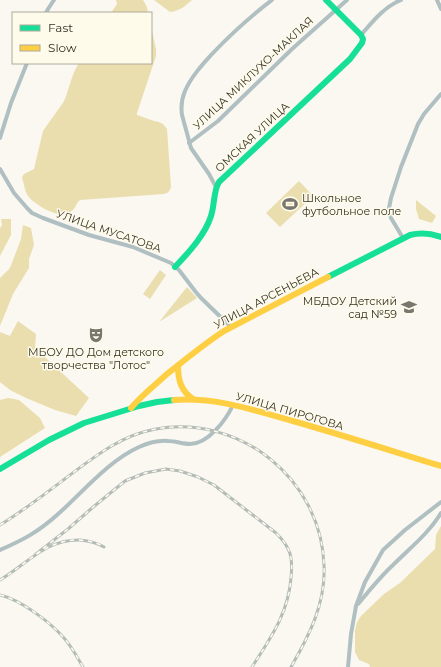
<svg xmlns="http://www.w3.org/2000/svg" width="441" height="667" viewBox="0 0 441 667" font-family="Montserrat,sans-serif">
<style>
.green{fill:#eadeaf}
.lines{fill:none;stroke-linecap:round;stroke-linejoin:round}
.street{stroke:#b0bfc1;stroke-width:4}
.fast{stroke:#16e098;stroke-width:6}
.slow{stroke:#ffcf43;stroke-width:6}
.rail-casing{stroke:#b4bcb9;stroke-width:3}
.rail{stroke:#fffbeb;stroke-width:1.5;stroke-dasharray:4.5;stroke-linecap:butt}
.labels{text-anchor:middle;stroke-width:3;stroke-linejoin:round;paint-order:stroke}
.street-label{font-size:11px;fill:#343126;stroke:#fffbeb}
.poi-label{font-size:11px;fill:#343126;stroke:#fffbeb;text-anchor:start}
</style>
<rect width="100%" height="100%" fill="#faf8f0"/>
<g class="green">
<polygon points="116,0 143,0 147,7 148,13 111,13 117,4"/>
<path d="M154,0h38c-7,6 -12,11 -22,12z"/>
<path d="M151,27l5,22v7l-19,57v2l3,1 14,5 5,1 4,2 4,5 4,58c-1,4 -3,6 -7,7l-84,6c-5,4 -4,9 -10,12 -12,5 -23,-1 -33,-8 -3,-2 -7,-5 -9,-8 -3,-4 -4,-13 -6,-18 1,-6 8,-6 12,-9l9,-38 17,-24c6,-6 7,-16 10,-23 2,-7 5,-15 9,-21h72z"/>
<polygon points="299,181 313,196 280,227 266,213"/>
<polygon points="416,200 436,216 432,223 419,219 416,209"/>
<polygon points="1,219 11,219 11,235 0,256 0,228 2,225"/>
<polygon points="23,225 31,228 34,245 29,259 29,268 13,294 0,326 0,278 10,268 21,239"/>
<polygon points="160,270 166,275 150,299 143,294"/>
<polygon points="187,287 197,298 159,322"/>
<polygon points="18,321 36,334 35,348 89,398 76,416 55,410 26,398 10,390 0,382 0,332 10,336"/>
<polygon points="8,398 19,400 40,418 45,428 0,457 0,400"/>
<polygon points="441,526 441,667 370,667 369,664 359,660 355,652 355,630 357,622 361,616 384,594 400,583 435,549 436,535"/>
</g>
<g class="lines">
<g class="street">
<polyline points="437,0 441,9"/>
<polyline points="46,13 48,9 54,0"/>
<path d="M361,35c12,-14 23,-28 40,-35"/>
<polyline points="0,138 11,103 27,63"/>
<polyline points="189,143 218,121 292,49 347,0"/>
<polyline points="0,169 14,193 27,208 32,213 43,218 89,235 133,247 171,263 179,270 195,291 201,298 231,327"/>
<path d="M216,187l-7,-13 -18,-26 -9,-33c-1,-7 0,-17 3,-24 6,-14 17,-26 27,-37 19,-20 39,-38 60,-54"/>
<polyline points="403,238 391,218 389,208 391,198 401,167 418,124 424,114 441,94"/>
<path d="M0,550c23,-10 38,-18 57,-35 25,-22 51,-54 82,-68 9,-4 19,-7 29,-6 7,0 15,3 22,3 18,0 36,-24 43,-39"/>
<path d="M358,604c11,-13 22,-27 35,-39 17,-17 36,-32 48,-52"/>
<polyline points="348,667 351,634 356,606 365,582 383,550 405,530 441,502"/>
</g>
<g class="fast">
<path d="M175,267c14,-15 30,-32 36,-51 4,-12 2,-24 8,-34l131,-123 12,-16 1,-4 -2,-4 -35,-35"/>
<path d="M328,277l82,-42c11,-3 20,-2 31,2"/>
<polyline points="0,469 49,440 84,423 139,406 157,402 174,400"/>
</g>
<g class="slow">
<path d="M178,366c0,14 3,25 15,33"/>
<path d="M174,400c42,-3 80,10 119,21 49,14 99,30 148,45"/>
<path d="M131,408c11,-13 24,-23 36,-34 19,-15 37,-30 57,-43l104,-54"/>
</g>
<defs>
<g id="rail">
<path d="M0,525c23,-14 45,-31 66,-47 28,-21 55,-43 90,-49 84,-15 165,50 168,136 2,38 -15,71 -33,102"/>
<path d="M36,554l32,-25 24,-21 33,-27 20,-8 21,-4 14,2 18,6 16,8 62,48c15,15 17,24 15,45 -3,36 -20,59 -39,89"/>
<path d="M0,580c27,-16 46,-41 80,-40 9,1 16,2 24,7"/>
<path d="M0,595c21,5 50,27 64,43 8,9 13,19 19,29"/>
</g>
</defs>
<use href="#rail" class="rail-casing"/>
<use href="#rail" class="rail"/>
</g>
<defs>
<symbol id="stadium-bare" viewBox="-9 -9 18 18"><path d="M0-5a6.5 5 0 1 0 0 10a6.5 5 0 1 0 0-10ZM-3.5-1.8h7v3.6h-7Z" fill="#79776d" stroke="#fffbeb" stroke-width="2.5" paint-order="stroke"/></symbol>
<symbol id="school-bare" viewBox="-9 -9 18 18"><path d="M0-5L7-2L0 1L-7-2ZM-4 1L0 2.5L4 1V4Q0 6-4 4Z" fill="#79776d" stroke="#fffbeb" stroke-width="2.5" paint-order="stroke"/></symbol>
<symbol id="theatre-bare" viewBox="-9 -9 18 18"><path d="M-5-5.5Q0-4 5-5.5V0Q5 5 0 6Q-5 5-5 0ZM-3.3-2.5H-1v1.5H-3.3ZM1-2.5H3.3v1.5H1ZM-2.8 1Q0 5.5 2.8 1Z" fill="#79776d" stroke="#fffbeb" stroke-width="2.5" paint-order="stroke"/></symbol>
</defs>
<g fill-rule="evenodd">
<use href="#stadium-bare" x="279" y="193" width="22" height="22"/>
<use href="#school-bare" x="398" y="296" width="22" height="22"/>
<use href="#theatre-bare" x="85" y="324" width="22" height="22"/>
</g>
<g class="labels">
<g class="street-label">
<text transform="translate(253 73) rotate(-43)" y="4">УЛИЦА МИКЛУХО-МАКЛАЯ</text>
<text transform="translate(252 137) rotate(-43)" y="4">ОМСКАЯ УЛИЦА</text>
<text transform="translate(109 231) rotate(19)" y="4">УЛИЦА МУСАТОВА</text>
<text transform="translate(266 298) rotate(-28)" y="4">УЛИЦА АРСЕНЬЕВА</text>
<text transform="translate(290 411) rotate(16)" y="4">УЛИЦА ПИРОГОВА</text>
</g>
<g class="poi-label">
<text x="302" y="202">Школьное<tspan x="302" dy="13">футбольное поле</tspan></text>
<text x="397" y="305" text-anchor="end">МБДОУ Детский<tspan x="397" dy="13">сад №59</tspan></text>
<text x="96" y="356" text-anchor="middle">МБОУ ДО Дом детского<tspan x="96" dy="13">творчества "Лотос"</tspan></text>
</g>
</g>
<rect x="12" y="12" width="140" height="52" fill="#fffbeb" stroke="#aeaa9c"/>
<rect x="20" y="25" width="20" height="6" fill="#16e098" stroke="#aeaa9c"/>
<text x="48" y="32" font-size="12" fill="#343126">Fast</text>
<rect x="20" y="45" width="20" height="6" fill="#ffcf43" stroke="#aeaa9c"/>
<text x="48" y="52" font-size="12" fill="#343126">Slow</text>
</svg>
